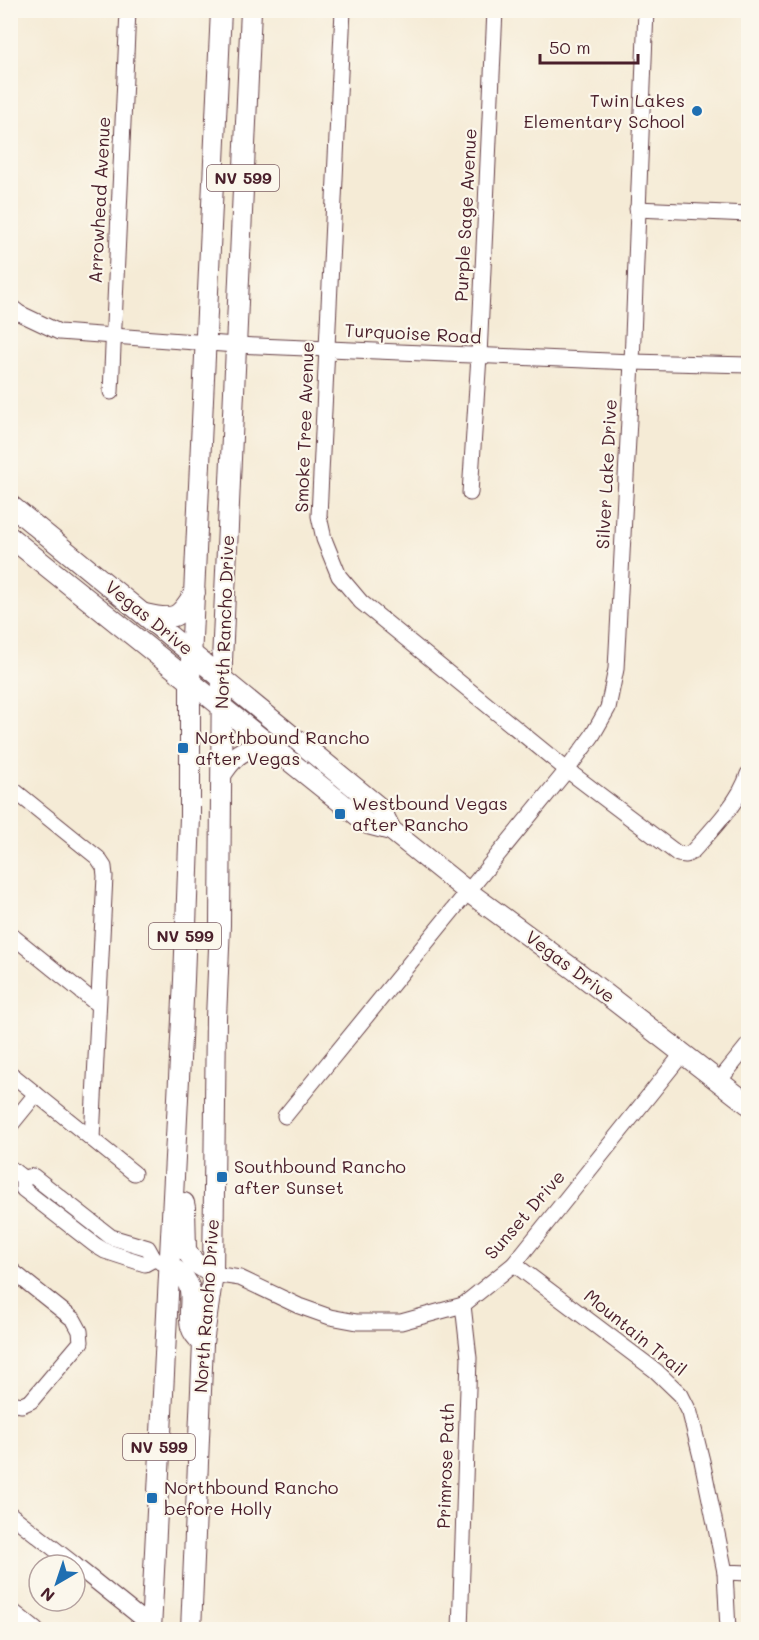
<svg xmlns="http://www.w3.org/2000/svg" width="759" height="1640" viewBox="0 0 759 1640" font-family="Mali,sans-serif">
<style>
.lines{fill:none;stroke-linecap:round;stroke-linejoin:round}
.minor-casing{stroke:#643e45;stroke-width:17}
.major-casing{stroke:#643e45;stroke-width:22}
.minor{stroke:#fff;stroke-width:15}
.major{stroke:#fff;stroke-width:20}
.poi-dot{fill:#1f6fb2;stroke:#fbf7ec;stroke-width:2}
.labels{text-anchor:middle;stroke-width:4.5;stroke-linejoin:round;paint-order:stroke}
.shield{fill:#fbf7ec;stroke:#7f6065;stroke-width:1.5}
.shield-label{font-size:16px;font-weight:bold;fill:#4a1f2b}
.poi-label{font-size:18px;fill:#4a1f2b;stroke:#fbf7ec;text-anchor:start}
.street-label{font-size:18px;fill:#4a1f2b;stroke:#fbf7ec}
</style>
<rect width="100%" height="100%" fill="#fbf7ec"/>
<filter id="ink" filterUnits="userSpaceOnUse"><feTurbulence type="fractalNoise" baseFrequency=".0167" numOctaves="2"/><feDisplacementMap in="SourceGraphic" scale="12" xChannelSelector="R" yChannelSelector="G"/><feConvolveMatrix kernelMatrix="1 2 1 2 8 2 1 2 1" color-interpolation-filters="sRGB"/></filter>
<filter id="wash" filterUnits="userSpaceOnUse"><feTurbulence type="fractalNoise" baseFrequency=".008" numOctaves="4" result="noise"/><feDisplacementMap in="SourceGraphic" scale="24" xChannelSelector="R" yChannelSelector="G"/><feGaussianBlur stdDeviation="1.35" result="paint"/><feColorMatrix in="noise" values="0 0 0 0 0 0 0 0 0 0 0 0 0 0 0 0 0 1.4 0 .05"/><feComposite in="paint" operator="in"/></filter>
<g filter="url(#wash)">
<rect width="100%" height="100%" fill="#f5ebd6"/>
</g>
<g filter="url(#ink)">
<g class="lines">
<defs>
<g id="minor">
<path d="M343,10l-24,506 5,23 15,37 22,26 206,168 111,84 8,1 6,-3c18,-20 49,-52 56,-78"/>
<polyline points="637,209 748,214"/>
<polyline points="10,306 19,313 59,332 236,345 632,362 748,365"/>
<polyline points="111,392 128,10"/>
<polyline points="470,493 479,356 495,10"/>
<polyline points="10,787 98,858 104,867 105,876 92,1139"/>
<polyline points="10,934 98,1005"/>
<polyline points="10,1073 134,1173"/>
<polyline points="719,1081 748,1045"/>
<polyline points="285,1116 567,770 592,736 608,708 616,669 632,362 646,10"/>
<polyline points="10,1126 36,1094"/>
<polyline points="10,1168 23,1178 23,1189 95,1245 105,1251 145,1264 154,1259"/>
<polyline points="23,1178 33,1176 111,1237 148,1248 154,1259 163,1263"/>
<polyline points="514,1264 656,1371 681,1395 690,1413 702,1461 725,1572 748,1573"/>
<polyline points="10,1269 74,1320 80,1331 81,1342 31,1401 22,1405 10,1403"/>
<polyline points="213,1274 240,1278 299,1306 330,1317 357,1322 401,1322 463,1305 514,1264 683,1053"/>
<polyline points="10,1514 75,1565"/>
<polyline points="75,1565 151,1626"/>
<polyline points="725,1572 728,1630"/>
<polyline points="10,1609 36,1630"/>
<polyline points="460,1630 469,1358 463,1305"/>
</g>
<g id="major">
<polyline points="10,505 380,808 391,830 467,891 576,971 748,1104"/>
<polyline points="10,537 368,824 391,830"/>
<path d="M145,614c31,7 34,4 50,-22"/>
<path d="M223,772c15,-22 24,-26 51,-23"/>
<polyline points="184,1203 185,1208 186,1250 194,1262 213,1274"/>
<path d="M169,1265c9,7 19,14 21,25 3,22 -8,36 13,53"/>
<polyline points="151,1630 184,980 190,816 190,681 221,10"/>
<polyline points="191,1630 203,1343 213,1274 216,1018 220,925 222,661 251,10"/>
</g>
</defs>
<use href="#minor" class="minor-casing"/>
<use href="#major" class="major-casing"/>
<use href="#minor" class="minor"/>
<use href="#major" class="major"/>
</g>
</g>
<g class="poi-dot">
<circle cx="697" cy="111" r="6"/>
<rect x="177" y="742" width="12" height="12" rx="3"/>
<rect x="334" y="808" width="12" height="12" rx="3"/>
<rect x="216" y="1171" width="12" height="12" rx="3"/>
<rect x="146" y="1492" width="12" height="12" rx="3"/>
</g>
<g class="labels">
<g class="shield">
<rect x="207" y="165" width="72" height="26" rx="4.5"/>
<rect x="149" y="923" width="72" height="26" rx="4.5"/>
<rect x="123" y="1434" width="72" height="26" rx="4.5"/>
</g>
<g class="shield-label">
<text x="243" y="184">NV 599</text>
<text x="185" y="942">NV 599</text>
<text x="159" y="1453">NV 599</text>
</g>
<g class="poi-label">
<text x="685" y="107" text-anchor="end">Twin Lakes<tspan x="685" dy="21">Elementary School</tspan></text>
<text x="195" y="744">Northbound Rancho<tspan x="195" dy="21">after Vegas</tspan></text>
<text x="352" y="810">Westbound Vegas<tspan x="352" dy="21">after Rancho</tspan></text>
<text x="234" y="1173">Southbound Rancho<tspan x="234" dy="21">after Sunset</tspan></text>
<text x="164" y="1494">Northbound Rancho<tspan x="164" dy="21">before Holly</tspan></text>
</g>
<g class="street-label">
<text transform="translate(100 200) rotate(-87)" y="6">Arrowhead Avenue</text>
<text transform="translate(466 215) rotate(-87)" y="6">Purple Sage Avenue</text>
<text transform="translate(413 334) rotate(3)" y="6">Turquoise Road</text>
<text transform="translate(305 427) rotate(-88)" y="6">Smoke Tree Avenue</text>
<text transform="translate(607 474) rotate(-87)" y="6">Silver Lake Drive</text>
<text transform="translate(149 618) rotate(39)" y="6">Vegas Drive</text>
<text transform="translate(225 622) rotate(-88)" y="6">North Rancho Drive</text>
<text transform="translate(570 967) rotate(37)" y="6">Vegas Drive</text>
<text transform="translate(525 1215) rotate(-49)" y="6">Sunset Drive</text>
<text transform="translate(207 1306) rotate(-86)" y="6">North Rancho Drive</text>
<text transform="translate(635 1333) rotate(39)" y="6">Mountain Trail</text>
<text transform="translate(446 1466) rotate(-88)" y="6">Primrose Path</text>
</g>
</g>
<rect width="759" height="1640" fill="none" stroke="#fbf7ec" stroke-width="36"/>
<g transform="translate(57 1583) rotate(219)"><circle r="28" fill="#fbf7ec" stroke="#b4a19f" stroke-width="1.5"/>
<path d="M0-4.5L10 22L0 15L-10 22Z" fill="#1f6fb2"/>
<text y="-9" font-size="16" font-weight="bold" text-anchor="middle" fill="#4a1f2b">N</text>
</g>
<path d="M540 54v9h98v-9" fill="none" stroke="#4a1f2b" stroke-width="3"/>
<text x="549" y="54" font-size="18" fill="#4a1f2b" stroke="#fbf7ec" stroke-width="4.5" paint-order="stroke">50 m</text>
</svg>
